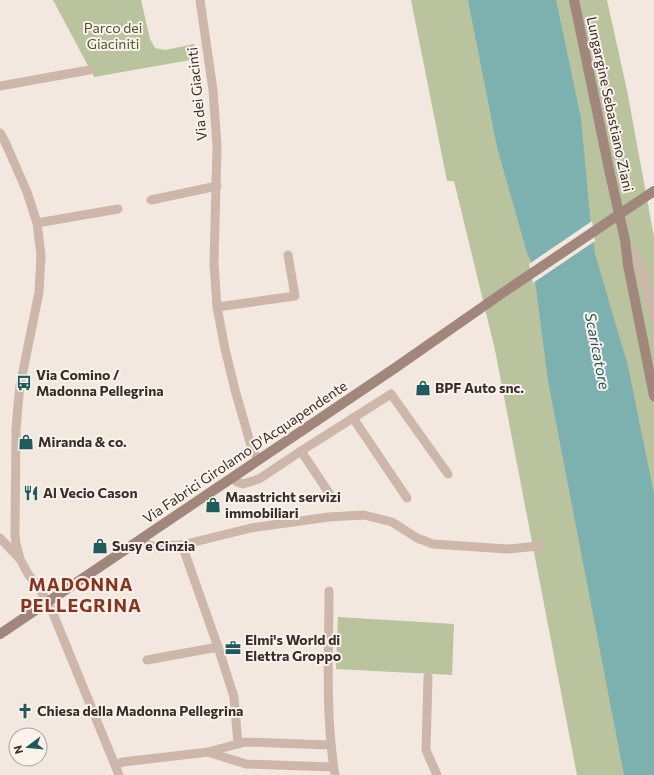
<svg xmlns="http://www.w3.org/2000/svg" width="654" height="775" viewBox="0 0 654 775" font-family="Commissioner,sans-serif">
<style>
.green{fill:#b9c39e}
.water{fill:#7db1b0}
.pier{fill:#f3e8df}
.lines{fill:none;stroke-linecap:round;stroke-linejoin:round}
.street{stroke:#ccb7aa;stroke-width:9}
.secondary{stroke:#a0867b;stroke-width:10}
.labels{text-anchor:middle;stroke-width:4;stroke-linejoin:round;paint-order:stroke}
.park-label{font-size:14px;fill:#4b582d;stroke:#faf2eb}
.street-label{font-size:14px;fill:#392d2a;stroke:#faf2eb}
.poi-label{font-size:14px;font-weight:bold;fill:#392d2a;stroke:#faf2eb;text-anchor:start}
.water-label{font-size:15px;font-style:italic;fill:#1e5c5c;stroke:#faf2eb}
.district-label{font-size:18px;font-weight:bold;letter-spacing:1px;fill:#8a3321;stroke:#faf2eb}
</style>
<rect width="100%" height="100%" fill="#f3e8df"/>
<g class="green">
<polygon points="53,0 141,0 150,39 155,48 165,50 194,44 196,59 94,77"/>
<polygon points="411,0 607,0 627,90 654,237 654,775 577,775 495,350 454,181 447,181"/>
<polygon points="338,617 454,624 452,675 336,669"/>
</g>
<polygon class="water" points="468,0 556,0 581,118 590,216 595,254 628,366 654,494 654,775 624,775 548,381 536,288 531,261 527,253 497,147"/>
<polygon class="pier" points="592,221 595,241 533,283 529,264"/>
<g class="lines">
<g class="street">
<polyline points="200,0 213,90 217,146 214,264 217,307 225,349 235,390 252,449 258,459"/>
<polyline points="0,86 89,70"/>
<polyline points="0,133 6,144 27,192 37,223 41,255 39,292 20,386 18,405 16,429 15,535 16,544 20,559 28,574 42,593 52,611 119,775"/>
<polyline points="151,200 217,186"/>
<polyline points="37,223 118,209"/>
<polyline points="625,240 640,263 654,317"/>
<polyline points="217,307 295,296 288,255"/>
<polyline points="353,418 407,498"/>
<polyline points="301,451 329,493"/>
<polyline points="233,477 237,482 243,484 259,479 301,451 391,394 448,474"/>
<polyline points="0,538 19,558"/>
<polyline points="142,538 147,544 151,546 182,545 251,528 329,517 364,515 392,522 417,538 433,544 507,549 539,546"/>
<polyline points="182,545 218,647 234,697 238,744"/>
<path d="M329,591c0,61 -4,124 6,184"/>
<polyline points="147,660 218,647"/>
<polyline points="428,677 426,750 437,775"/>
<polyline points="208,752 246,764 333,767"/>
<polyline points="115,765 123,762 208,752 245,742 330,745"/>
</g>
<g class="secondary">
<polyline points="574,0 610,174 625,240 628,265 654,396"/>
<polyline points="0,634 395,368 504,292 654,191"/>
</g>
</g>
<defs>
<symbol id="bus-bare" viewBox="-9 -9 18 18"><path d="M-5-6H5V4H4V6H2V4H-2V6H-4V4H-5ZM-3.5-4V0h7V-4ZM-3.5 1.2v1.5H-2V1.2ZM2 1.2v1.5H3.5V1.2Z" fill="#1e5c5c" stroke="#faf2eb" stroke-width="2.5" paint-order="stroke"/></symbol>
<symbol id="shop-bare" viewBox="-9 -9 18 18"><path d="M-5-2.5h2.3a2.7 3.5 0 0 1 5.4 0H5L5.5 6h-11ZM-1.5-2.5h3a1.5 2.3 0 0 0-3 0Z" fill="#1e5c5c" stroke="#faf2eb" stroke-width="2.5" paint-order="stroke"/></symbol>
<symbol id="restaurant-bare" viewBox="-9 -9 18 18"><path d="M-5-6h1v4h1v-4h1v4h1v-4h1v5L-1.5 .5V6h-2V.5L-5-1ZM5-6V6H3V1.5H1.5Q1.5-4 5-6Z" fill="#1e5c5c" stroke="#faf2eb" stroke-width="2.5" paint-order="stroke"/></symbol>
<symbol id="office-bare" viewBox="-9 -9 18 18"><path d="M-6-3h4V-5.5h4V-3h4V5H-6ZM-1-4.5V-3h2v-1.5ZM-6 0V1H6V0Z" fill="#1e5c5c" stroke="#faf2eb" stroke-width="2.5" paint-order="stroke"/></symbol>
<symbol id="church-bare" viewBox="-9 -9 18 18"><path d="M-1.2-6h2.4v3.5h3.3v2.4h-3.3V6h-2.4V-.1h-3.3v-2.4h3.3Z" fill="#1e5c5c" stroke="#faf2eb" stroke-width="2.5" paint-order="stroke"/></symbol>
</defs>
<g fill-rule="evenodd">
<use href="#bus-bare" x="13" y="372" width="22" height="22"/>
<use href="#shop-bare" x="412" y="377" width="22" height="22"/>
<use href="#shop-bare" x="15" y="431" width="22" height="22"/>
<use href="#restaurant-bare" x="20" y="482" width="22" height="22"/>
<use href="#shop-bare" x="202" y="494" width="22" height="22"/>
<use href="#shop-bare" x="89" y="535" width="22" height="22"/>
<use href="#office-bare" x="222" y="637" width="22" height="22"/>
<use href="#church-bare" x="14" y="700" width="22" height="22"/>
</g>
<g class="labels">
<g class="park-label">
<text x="113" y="33">Parco dei<tspan x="113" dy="16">Giaciniti</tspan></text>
</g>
<g class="street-label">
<text transform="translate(197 94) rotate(-96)" y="5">Via dei Giacinti</text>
<text transform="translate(610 104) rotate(78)" y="5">Lungargine Sebastiano Ziani</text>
<text transform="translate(245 452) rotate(-34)" y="5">Via Fabrici Girolamo D'Acquapendente</text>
</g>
<g class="poi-label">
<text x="36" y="380">Via Comino /<tspan x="36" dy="16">Madonna Pellegrina</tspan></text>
<text x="435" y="393">BPF Auto snc.</text>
<text x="38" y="447">Miranda &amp; co.</text>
<text x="43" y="498">Al Vecio Cason</text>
<text x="225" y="502">Maastricht servizi<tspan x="225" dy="16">immobiliari</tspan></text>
<text x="112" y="551">Susy e Cinzia</text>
<text x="245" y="645">Elmi's World di<tspan x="245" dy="16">Elettra Groppo</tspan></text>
<text x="37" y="716">Chiesa della Madonna Pellegrina</text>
</g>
<g class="water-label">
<text transform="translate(597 351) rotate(79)" y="5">Scaricatore</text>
</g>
<g class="district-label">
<text x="81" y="591">MADONNA<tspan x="81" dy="21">PELLEGRINA</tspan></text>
</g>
</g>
<g transform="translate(28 747) rotate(254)"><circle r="19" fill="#faf2eb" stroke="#ada39e"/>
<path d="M0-3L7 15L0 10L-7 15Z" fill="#1e5c5c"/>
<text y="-6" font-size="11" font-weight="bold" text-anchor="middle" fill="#392d2a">N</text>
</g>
</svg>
